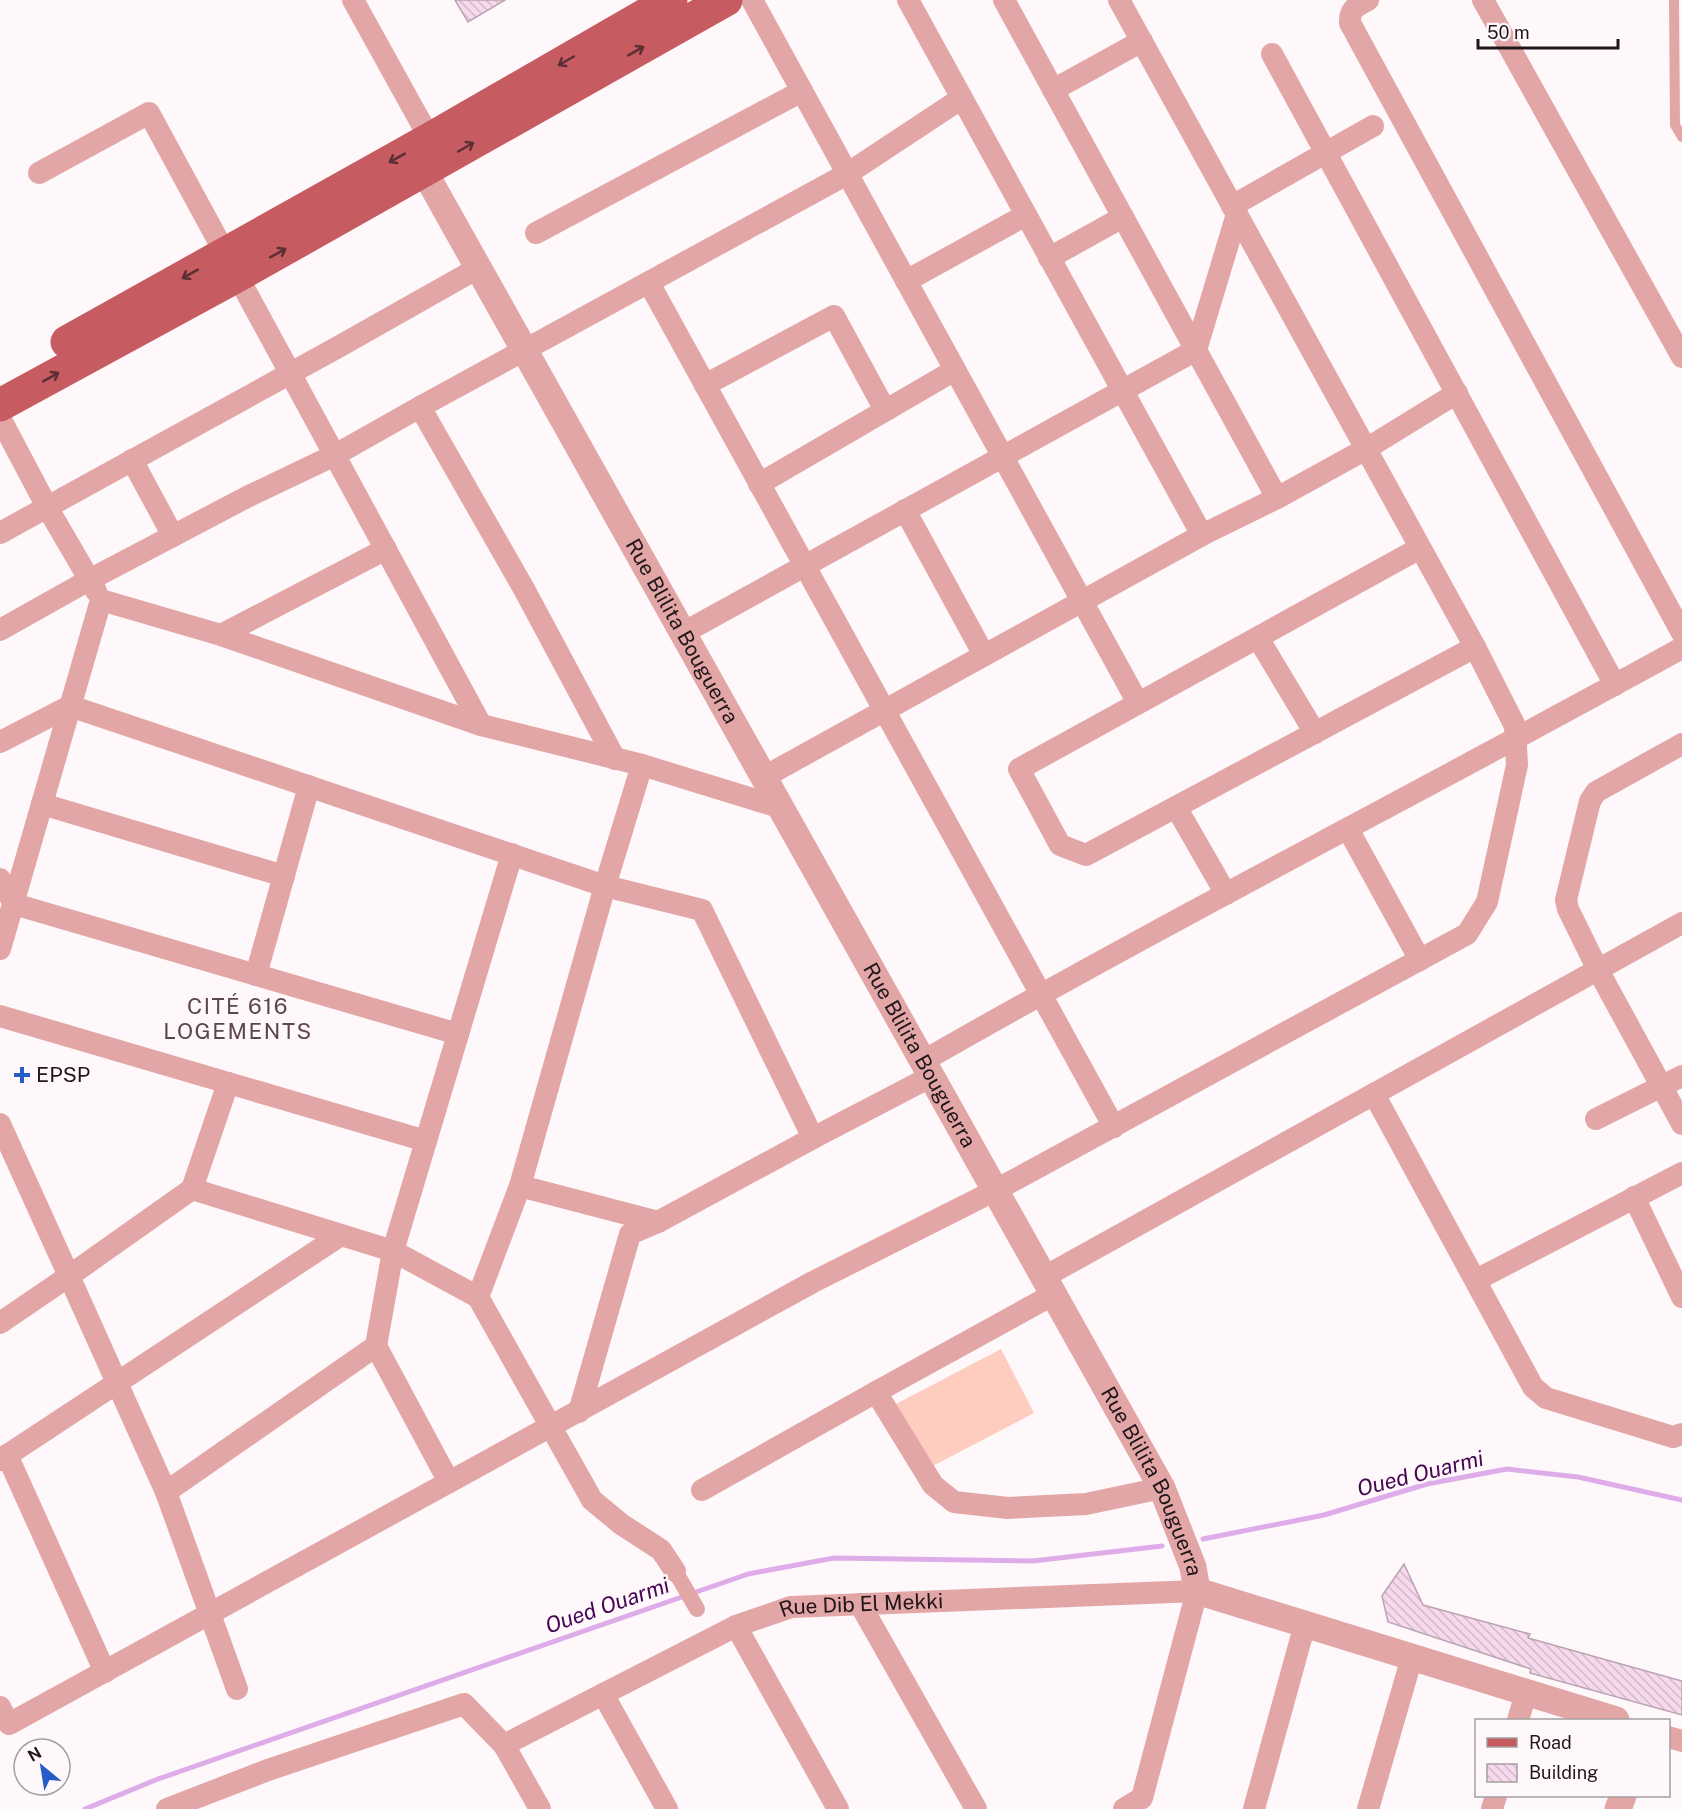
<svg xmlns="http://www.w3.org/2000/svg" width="1682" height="1809" viewBox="0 0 1682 1809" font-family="'Public Sans',sans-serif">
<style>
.pitch{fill:#fecdbf}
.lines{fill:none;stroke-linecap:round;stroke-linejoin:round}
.stream{stroke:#dfacea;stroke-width:5}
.building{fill:url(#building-back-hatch);stroke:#baa3b2;stroke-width:1.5}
.service{stroke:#e3a6a7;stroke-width:10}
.pedestrian{stroke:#e3a6a7;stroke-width:16}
.minor{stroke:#e3a6a7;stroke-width:22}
.tertiary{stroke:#e3a6a7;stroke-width:27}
.primary{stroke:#c65b62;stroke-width:33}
.oneway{stroke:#5a2e33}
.poi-dot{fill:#275bc9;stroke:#fef8fa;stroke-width:2}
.labels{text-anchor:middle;stroke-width:5;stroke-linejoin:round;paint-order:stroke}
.street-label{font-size:21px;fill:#201619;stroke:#fef8fa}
.poi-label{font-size:21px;fill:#201619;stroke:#fef8fa;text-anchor:start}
.neighbourhood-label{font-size:22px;letter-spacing:1.5px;fill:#5c454c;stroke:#fef8fa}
.water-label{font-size:22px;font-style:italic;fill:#450551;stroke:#fef8fa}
</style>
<defs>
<pattern id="building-back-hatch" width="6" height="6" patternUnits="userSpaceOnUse" patternTransform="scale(1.5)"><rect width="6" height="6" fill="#f6d9ec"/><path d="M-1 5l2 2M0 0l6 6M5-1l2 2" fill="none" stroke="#d3baca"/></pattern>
</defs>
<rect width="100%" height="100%" fill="#fef8fa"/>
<polygon class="pitch" points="1001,1349 1034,1413 929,1468 896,1404"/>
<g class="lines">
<g class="stream">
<polyline points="1203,1539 1324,1515 1427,1484 1507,1469 1578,1477 1682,1500"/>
<polyline points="85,1809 158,1779 748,1574 834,1558 1033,1561 1162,1546"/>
</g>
</g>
<g class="building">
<polygon points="455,0 505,0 468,22"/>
<polygon points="1404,1564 1423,1605 1530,1634 1528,1638 1682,1681 1682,1715 1530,1673 1531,1669 1388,1622 1382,1596"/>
</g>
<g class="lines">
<polyline class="service" points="1674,0 1675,125 1682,137"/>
<polyline class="pedestrian" points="675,1571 697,1609"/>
<g class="minor">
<polyline points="353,0 430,139"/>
<polyline points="752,0 1138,703"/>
<polyline points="908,0 1202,535"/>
<path d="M1368,0c-11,6 -19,9 -18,23l332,610"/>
<polyline points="1483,0 1682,357"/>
<polyline points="1272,54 1615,685"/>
<polyline points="1053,90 1142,41"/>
<polyline points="39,173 149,113 481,725"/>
<polyline points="1232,206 1373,126"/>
<polyline points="536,233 802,91"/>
<polyline points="1049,258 1123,217"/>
<polyline points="906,281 1026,215"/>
<polyline points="649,283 1114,1127"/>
<polyline points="705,385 834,316 885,410"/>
<polyline points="420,407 524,589 615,759"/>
<polyline points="0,418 47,507 96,591"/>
<polyline points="132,460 173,536"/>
<polyline points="759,484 955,370"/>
<polyline points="1277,498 1366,449 1457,393"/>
<polyline points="905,510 984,655"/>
<polyline points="0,533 340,346 478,268"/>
<polyline points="1420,548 1019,769 1060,845 1086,855 1475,647"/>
<polyline points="0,630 89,580 247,497 335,455 420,407 847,174 962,98"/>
<polyline points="683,633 1196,350 1237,214"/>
<polyline points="221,635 386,549"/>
<polyline points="1258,638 1315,733"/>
<polyline points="0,742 70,706 605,886 702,910 813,1138 932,1076"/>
<polyline points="1682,744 1596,792 1590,801 1566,900 1568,909 1598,970 1682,1124"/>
<polyline points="764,777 1202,535 1277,498 1004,0"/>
<polyline points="42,804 284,876"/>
<polyline points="1176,807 1226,894"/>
<polyline points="1348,829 1420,960"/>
<polyline points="0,879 14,904 458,1034"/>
<polyline points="0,949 101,600 221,635 481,725 642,765 782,808"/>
<polyline points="256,975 309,786"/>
<polyline points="0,1016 426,1141 512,854"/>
<path d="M923,1061c250,-143 507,-274 759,-413"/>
<polyline points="1374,1094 1533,1387 1546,1398 1673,1437 1682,1434"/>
<polyline points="1596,1119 1682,1076"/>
<polyline points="0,1124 69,1276 192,1189 393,1251 478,1297 592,1500 621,1524 661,1550 675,1571"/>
<polyline points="520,1186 658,1222"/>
<polyline points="192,1189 228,1083"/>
<polyline points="1634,1197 1682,1297"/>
<polyline points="1044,1277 1682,923"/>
<polyline points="1476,1280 1682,1173"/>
<polyline points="478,1297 520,1186 605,886 642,765"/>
<polyline points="0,1323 69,1276 166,1492 376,1346 393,1251 426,1141"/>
<polyline points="376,1346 449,1482"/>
<polyline points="876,1392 933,1485 954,1502 1008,1508 1086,1504 1162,1488"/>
<polyline points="579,1412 630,1234 658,1222 813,1138"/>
<polyline points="7,1455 105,1672"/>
<polyline points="0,1460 341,1235"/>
<polyline points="702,1490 876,1392 1054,1294"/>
<polyline points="166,1492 237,1689"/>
<polyline points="860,1604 976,1809"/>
<polyline points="603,1694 667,1809"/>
<polyline points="0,1707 9,1724 813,1282 996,1190 1467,934 1487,902 1517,765 1515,726 1475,647 1119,0"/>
<polyline points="1518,1720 1526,1693"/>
<polyline points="1668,1737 1682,1741"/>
<polyline points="167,1809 268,1770 464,1704 504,1745"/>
<polyline points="540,1809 504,1745 736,1626"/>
<path id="s1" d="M838,1809l-102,-183 55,-19 406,-16 -55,207 -18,11"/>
<polyline points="1254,1809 1305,1624"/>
<polyline points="1368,1809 1412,1657"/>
<polyline points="1492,1809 1496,1796"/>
</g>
<g class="tertiary">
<path id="s2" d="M428,151l-4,20 738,1317 31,79 4,24 419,129"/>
<polyline points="1618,1809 1623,1796"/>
</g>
<g class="primary">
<polyline points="67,342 430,139 671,0"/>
<polyline points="0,405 237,276 726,0"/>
</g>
</g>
<defs><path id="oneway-shaft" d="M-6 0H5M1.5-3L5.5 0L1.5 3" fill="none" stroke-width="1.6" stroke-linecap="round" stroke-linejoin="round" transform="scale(1.5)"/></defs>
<g class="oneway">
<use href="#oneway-shaft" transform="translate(636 51) rotate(-29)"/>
<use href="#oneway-shaft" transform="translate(566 61) rotate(150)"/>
<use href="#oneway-shaft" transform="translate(466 147) rotate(-30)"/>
<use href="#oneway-shaft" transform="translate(397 158) rotate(151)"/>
<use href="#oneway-shaft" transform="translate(278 253) rotate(-29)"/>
<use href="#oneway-shaft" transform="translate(190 274) rotate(151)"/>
<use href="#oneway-shaft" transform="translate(51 377) rotate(-29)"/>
</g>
<path class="poi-dot" d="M19 1066h6v6h6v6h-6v6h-6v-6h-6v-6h6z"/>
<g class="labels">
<g class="street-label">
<text dy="7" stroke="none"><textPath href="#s2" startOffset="548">Rue Blilita Bouguerra</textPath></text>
<text dy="7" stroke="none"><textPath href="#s2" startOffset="1034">Rue Blilita Bouguerra</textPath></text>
<text dy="7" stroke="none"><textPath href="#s2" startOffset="1520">Rue Blilita Bouguerra</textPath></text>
<text dy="7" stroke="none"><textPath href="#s1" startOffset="338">Rue Dib El Mekki</textPath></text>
</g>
<g class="poi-label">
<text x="36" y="1082">EPSP</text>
</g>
<g class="neighbourhood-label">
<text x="238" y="1014">CITÉ 616<tspan x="238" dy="25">LOGEMENTS</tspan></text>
</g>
<g class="water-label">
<text transform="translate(1420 1473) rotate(-14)" y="8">Oued Ouarmi</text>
<text transform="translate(607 1605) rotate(-19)" y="8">Oued Ouarmi</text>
</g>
</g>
<rect x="1475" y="1719" width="195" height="78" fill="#fef8fa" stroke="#a59ea0" stroke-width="1.5"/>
<rect x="1487" y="1738" width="30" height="9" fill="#c65b62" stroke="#a59ea0" stroke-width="1.5"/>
<text x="1529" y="1749" font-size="18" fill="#201619">Road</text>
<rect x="1487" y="1764" width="30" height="18" fill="url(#building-back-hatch)" stroke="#a59ea0" stroke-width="1.5"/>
<text x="1529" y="1779" font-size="18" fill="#201619">Building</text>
<g transform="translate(42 1767) rotate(330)"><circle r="28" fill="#fef8fa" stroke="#a59ea0" stroke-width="1.5"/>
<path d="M0-4.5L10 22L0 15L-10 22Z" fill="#275bc9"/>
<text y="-9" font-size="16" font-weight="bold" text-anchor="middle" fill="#201619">N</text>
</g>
<path d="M1478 39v9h140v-9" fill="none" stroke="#201619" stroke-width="3"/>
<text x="1487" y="39" font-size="18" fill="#201619" stroke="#fef8fa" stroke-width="4.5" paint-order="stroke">50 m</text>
</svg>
